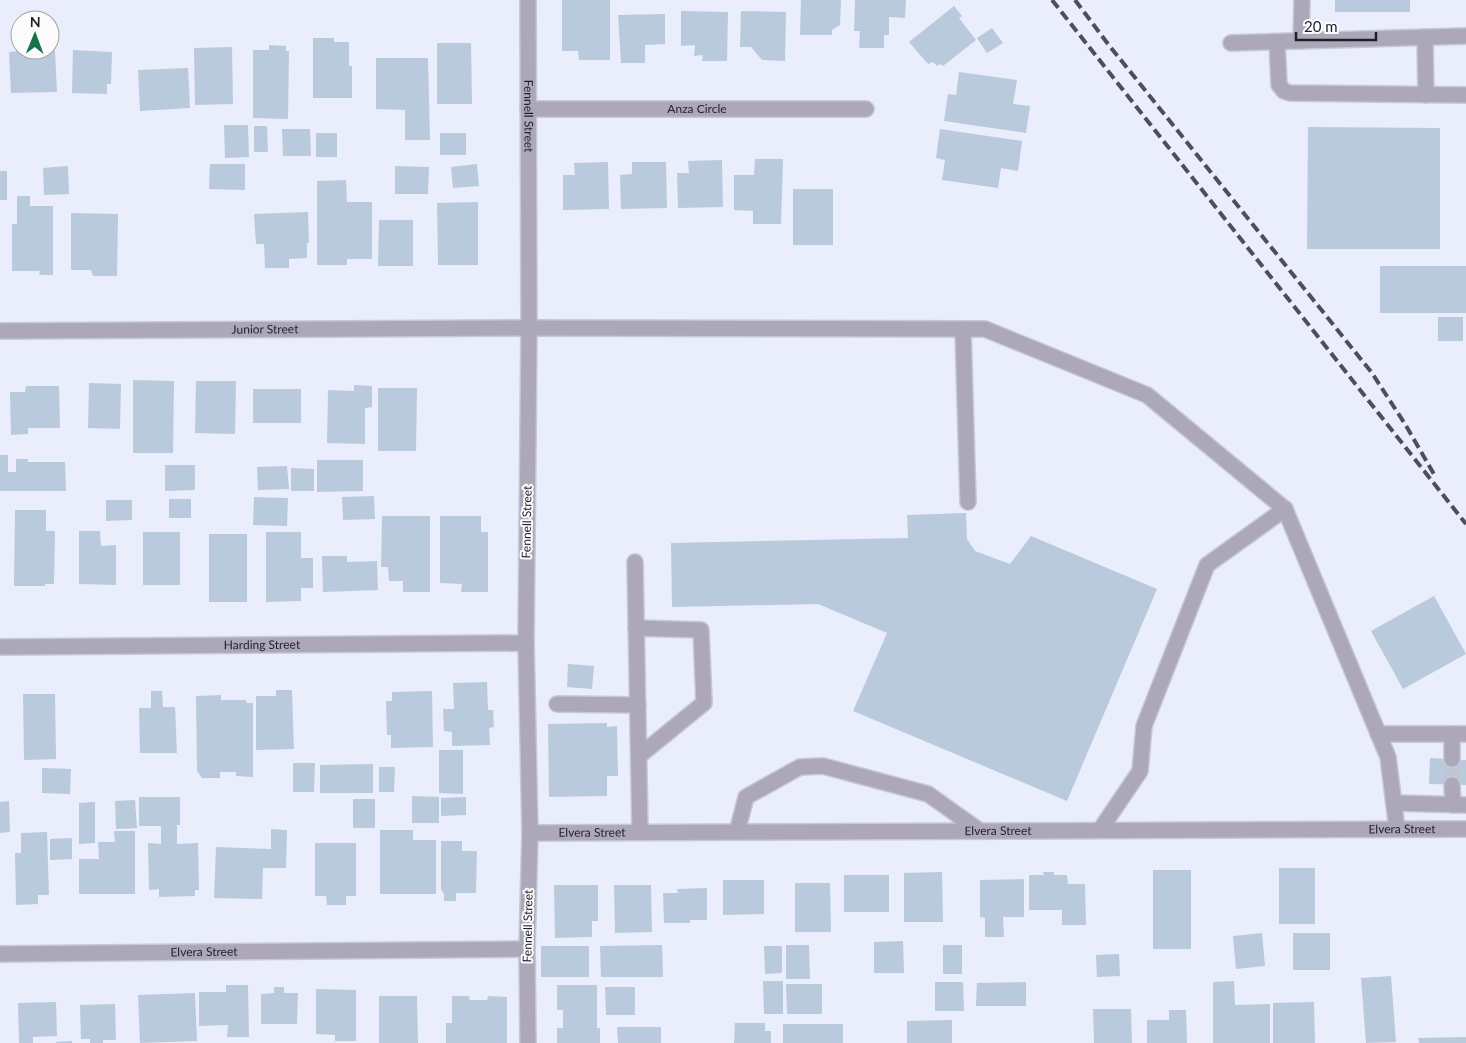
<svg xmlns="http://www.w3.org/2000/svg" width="1466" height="1043" viewBox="0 0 1466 1043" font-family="Lato,sans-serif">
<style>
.building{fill:#b9cadc}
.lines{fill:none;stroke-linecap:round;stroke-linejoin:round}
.minor-tunnel{stroke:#c1c4d1;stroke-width:15;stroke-dasharray:15 8;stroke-linecap:butt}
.minor-casing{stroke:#c5c8d5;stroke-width:18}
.minor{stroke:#aca7b9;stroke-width:15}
.rail{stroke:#4d4f58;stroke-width:4;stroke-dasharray:10 5;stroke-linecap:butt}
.labels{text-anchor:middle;stroke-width:4;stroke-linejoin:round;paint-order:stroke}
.street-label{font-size:12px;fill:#1e2028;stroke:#fbfbfb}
</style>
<rect width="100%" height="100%" fill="#eaedfb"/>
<g class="building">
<polygon points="562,0 610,0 610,60 579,60 578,51 562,51"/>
<polygon points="801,0 841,0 840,25 832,30 832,35 800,35"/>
<polygon points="855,0 906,0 905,18 889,17 889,35 884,35 884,48 859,48 860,31 854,31"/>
<rect x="1335" y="0" width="75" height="12"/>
<polygon points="954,6 962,16 959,18 976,40 943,66 940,64 937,66 933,62 928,64 909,42"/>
<polygon points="681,11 728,12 727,61 702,61 703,55 694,56 695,45 681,46"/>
<polygon points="741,11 786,12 785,61 762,60 751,47 740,47"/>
<polygon points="665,14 665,44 645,45 645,63 621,63 618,15"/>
<polygon points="992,28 1003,43 987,53 977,38"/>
<polygon points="313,38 334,38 334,42 349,42 349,66 352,66 352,98 313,98"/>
<polygon points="437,43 471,43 472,104 437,104"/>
<polygon points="269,45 286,46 286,51 289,51 288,119 253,118 253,50 269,50"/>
<polygon points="232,47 233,104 195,105 194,48"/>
<polygon points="28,50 55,51 57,92 11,93 9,52"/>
<polygon points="73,50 112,52 111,84 107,84 107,94 72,93"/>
<polygon points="376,58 428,58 430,140 405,140 405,110 376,109"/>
<polygon points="188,68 190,108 140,111 138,70"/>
<polygon points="959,72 1017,80 1013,104 1030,106 1026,133 944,121 948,94 956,95"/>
<polygon points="224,125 248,125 249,157 225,158"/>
<polygon points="254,126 267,126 268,152 254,152"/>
<polygon points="1308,127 1440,128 1440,249 1307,249"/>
<polygon points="282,129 310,129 311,156 283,156"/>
<polygon points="940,129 1022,141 1018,171 1001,168 998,188 942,180 945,160 936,158"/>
<rect x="316" y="133" width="21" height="24"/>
<rect x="440" y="133" width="26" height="22"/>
<polygon points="755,159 783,159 781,224 753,224 753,211 734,210 734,175 754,175"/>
<polygon points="722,160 723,207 678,208 677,173 689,173 688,161"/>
<polygon points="608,162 609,209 563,210 563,175 575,175 574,163"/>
<polygon points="632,162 666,162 667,208 621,209 620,175 632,174"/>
<polygon points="210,164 245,164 245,190 209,189"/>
<polygon points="477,164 479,186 453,188 451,167"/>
<polygon points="68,166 69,194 44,195 43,168"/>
<polygon points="395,166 429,167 428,194 395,194"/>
<rect x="0" y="171" width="7" height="29"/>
<polygon points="346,180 347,202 372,202 372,259 347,259 347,265 317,265 317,181"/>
<rect x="793" y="189" width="40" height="56"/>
<polygon points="17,196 30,196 30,206 53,206 53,275 39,275 40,271 12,271 12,224 17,224"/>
<polygon points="478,202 478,265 438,265 437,203"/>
<polygon points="308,212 309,243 307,243 307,258 289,259 289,268 265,268 264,244 256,244 254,214"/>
<polygon points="71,213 118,214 117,276 93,276 91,270 71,270"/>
<polygon points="379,220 413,220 413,266 378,266"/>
<rect x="1380" y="266" width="86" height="47"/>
<rect x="1438" y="317" width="25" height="24"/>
<polygon points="133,380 174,381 173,453 133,453"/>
<polygon points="196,381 236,381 235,434 195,433"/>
<polygon points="89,383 121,384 120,429 88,428"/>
<polygon points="354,385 372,386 372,407 365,408 365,444 327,443 328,390 354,391"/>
<polygon points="26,386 59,386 60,428 28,428 28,434 11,435 10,392 25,392"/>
<polygon points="378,388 417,388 416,451 378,451"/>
<rect x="253" y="389" width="48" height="34"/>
<polygon points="0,455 8,455 8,472 16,472 16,459 28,459 28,462 65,462 66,491 0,491"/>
<polygon points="317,460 363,460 363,491 317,492"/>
<polygon points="165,465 195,465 195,490 165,491"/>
<polygon points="287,466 289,489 258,490 257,467"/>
<polygon points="291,468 314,469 314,491 291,491"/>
<polygon points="374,496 375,519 343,520 342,497"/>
<polygon points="254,497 288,498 287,526 253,525"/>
<rect x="169" y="499" width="22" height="19"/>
<polygon points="106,500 132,500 132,520 106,521"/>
<polygon points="15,510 46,510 46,531 55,531 54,584 45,584 45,586 14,586"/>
<polygon points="966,513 967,539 975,551 1010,564 1031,536 1157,589 1067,801 853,711 887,633 818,604 672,607 671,543 908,538 907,515"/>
<polygon points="382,516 430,516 430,592 403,592 403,581 389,581 388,567 381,567"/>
<polygon points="440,516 481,516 481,532 488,532 488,592 461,592 462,584 440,583"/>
<polygon points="79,531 100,531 101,546 116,545 116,585 79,584"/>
<rect x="143" y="532" width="37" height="53"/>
<polygon points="266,532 301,532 301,558 313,558 313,588 301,588 301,601 266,602"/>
<rect x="209" y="534" width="38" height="68"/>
<polygon points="322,556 347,556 347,562 377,561 378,590 323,592"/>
<polygon points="1434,596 1466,654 1403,689 1371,631"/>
<polygon points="568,664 594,666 592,689 567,687"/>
<polygon points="487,682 488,710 493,710 494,727 489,728 490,745 452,746 452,732 444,731 443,709 454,709 453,683"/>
<polygon points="276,690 292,690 294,749 256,750 256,696 276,696"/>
<polygon points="151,691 162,691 163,707 175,707 177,753 140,753 139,708 151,708"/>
<polygon points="432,691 433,747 391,748 391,735 387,735 386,701 392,701 392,692"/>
<polygon points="23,694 55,694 56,759 24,760"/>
<polygon points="221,695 221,700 246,700 247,703 253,703 253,777 236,776 236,772 220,772 220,778 202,778 197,771 196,696"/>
<polygon points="607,723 607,727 617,726 618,776 607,776 607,796 549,797 548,724"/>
<polygon points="439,750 463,750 463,794 439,793"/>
<polygon points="1430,758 1466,760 1466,785 1429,784"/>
<polygon points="293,763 315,763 314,792 293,792"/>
<polygon points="373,764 373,793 320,793 320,765"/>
<polygon points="379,767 395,767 394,792 379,792"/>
<polygon points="42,768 71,769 70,794 42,793"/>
<polygon points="412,796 439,797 439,823 412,823"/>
<polygon points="139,797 180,797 180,825 177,825 177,844 198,843 199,890 195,890 195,896 159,897 159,889 149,890 148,843 161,844 161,826 139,826"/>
<polygon points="466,797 466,815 441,816 441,798"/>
<rect x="353" y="799" width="22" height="29"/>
<polygon points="135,800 137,828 116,829 115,801"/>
<polygon points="9,801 10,832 0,833 0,802"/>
<polygon points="95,802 95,843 79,844 79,803"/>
<polygon points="271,829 287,830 286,868 263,868 262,899 214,898 216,847 271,849"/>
<polygon points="380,830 413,830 413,840 436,840 436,894 380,894"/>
<polygon points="114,831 135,831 135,894 79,894 79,859 99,859 98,842 115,842"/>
<polygon points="47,832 49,895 38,895 38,904 16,905 15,853 21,853 21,833"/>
<polygon points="72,838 72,859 50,860 50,839"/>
<polygon points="441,841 462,841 462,851 477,851 476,893 456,893 456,901 444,901 444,894 441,889"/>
<polygon points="315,843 356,843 356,896 346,896 346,905 327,905 326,896 315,896"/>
<rect x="1279" y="868" width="36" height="56"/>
<rect x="1153" y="870" width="38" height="79"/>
<polygon points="942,872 943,922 904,922 904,873"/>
<polygon points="1043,872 1054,872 1054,875 1067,875 1068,884 1085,884 1086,925 1062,925 1062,910 1029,910 1029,875 1044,875"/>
<rect x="844" y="875" width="45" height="37"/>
<polygon points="1024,879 1024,917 1003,917 1004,937 985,937 985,918 980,917 980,880"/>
<polygon points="723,880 764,880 764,914 723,915"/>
<polygon points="795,883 830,883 831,932 795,932"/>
<polygon points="554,885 598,885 598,921 592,921 592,937 555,938"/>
<polygon points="614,885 651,885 652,932 615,933"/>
<polygon points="707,888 707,920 690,920 690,923 664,923 663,893 678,893 677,889"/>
<polygon points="1262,933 1265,966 1236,969 1233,936"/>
<rect x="1293" y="933" width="37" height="37"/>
<polygon points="903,941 904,973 874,973 874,942"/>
<polygon points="662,945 663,977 601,977 600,946"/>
<polygon points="786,945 809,945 810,979 786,979"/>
<rect x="943" y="945" width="19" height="29"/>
<rect x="541" y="946" width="48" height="31"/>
<polygon points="764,946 782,946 782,973 765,974"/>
<polygon points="1119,954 1120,976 1097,977 1096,955"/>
<polygon points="1391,976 1396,1042 1366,1043 1361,978"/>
<polygon points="763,981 783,981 783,1014 764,1014"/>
<polygon points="1234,981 1235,1005 1270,1004 1270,1043 1213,1043 1213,982"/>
<polygon points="935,982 963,982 964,1011 935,1011"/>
<polygon points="1026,982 1026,1006 976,1006 977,983"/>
<polygon points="786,984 822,984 822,1014 787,1014"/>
<polygon points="226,985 248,985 249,1037 227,1037 228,1025 199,1026 199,992 226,992"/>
<polygon points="557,985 597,985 597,1028 600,1028 600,1043 557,1043 557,1028 563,1028 563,1010 557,1010"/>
<polygon points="274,987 284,987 284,993 298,993 297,1024 261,1024 261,994 274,993"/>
<polygon points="605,987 635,987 635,1015 606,1015"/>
<polygon points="316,989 356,990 356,1041 335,1041 335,1035 316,1034"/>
<polygon points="195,993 197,1041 140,1043 138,995"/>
<polygon points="379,996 417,996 418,1043 379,1043"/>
<polygon points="452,996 469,996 470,1000 487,1000 488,996 507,997 507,1043 446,1043 446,1023 452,1023"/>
<polygon points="56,1002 57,1036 33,1037 33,1043 19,1043 18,1003"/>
<polygon points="1314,1002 1315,1043 1273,1043 1273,1003"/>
<polygon points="115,1004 116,1040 103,1040 103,1043 90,1043 90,1039 81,1039 80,1005"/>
<polygon points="1093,1009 1131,1009 1132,1043 1094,1043"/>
<polygon points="1169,1010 1186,1010 1187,1043 1147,1043 1147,1020 1169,1020"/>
<polygon points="952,1020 952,1043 907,1043 907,1021"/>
<polygon points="735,1023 765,1023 765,1031 771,1031 771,1043 734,1043"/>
<rect x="783" y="1024" width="60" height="19"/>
<polygon points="617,1027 661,1027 661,1043 618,1043"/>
<polygon points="1466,1037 1466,1043 1419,1043 1418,1038"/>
<polygon points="72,1041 72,1043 56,1043 56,1042"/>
</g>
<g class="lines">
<polyline class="minor-tunnel" points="1452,785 1452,759"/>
<defs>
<g id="minor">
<path id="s1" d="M528,0l1,328 -3,315 4,190 -3,116 1,94"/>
<polyline points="1425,37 1426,95"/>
<polyline points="1301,41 1302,0"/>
<polyline points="1277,42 1279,85 1284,91 1290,93 1466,95"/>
<polyline points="1231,43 1466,36"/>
<path id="s2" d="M528,109h338"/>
<polyline points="963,329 968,502"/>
<path id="s3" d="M0,331l529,-3 456,1 162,66 138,114 103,248 9,72"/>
<polyline points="635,562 640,832"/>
<polyline points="636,628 701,630 704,703 639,756"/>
<path id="s4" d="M0,647l526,-4"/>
<polyline points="557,704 638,705"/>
<polyline points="1378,734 1466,734"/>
<polyline points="1452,734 1452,759"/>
<polyline points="1452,785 1453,805"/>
<polyline points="1394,803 1466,805"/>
<polyline points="1100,830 1140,771 1144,726 1207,565 1285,509"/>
<polyline points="737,832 746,797 800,767 823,766 928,794 980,831"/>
<path id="s5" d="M530,833l936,-4"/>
<path id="s6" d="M0,954l527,-5"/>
</g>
</defs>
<use href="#minor" class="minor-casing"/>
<use href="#minor" class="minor"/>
<g class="rail">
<polyline points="1052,0 1466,524"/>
<polyline points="1075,0 1108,44 1372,373 1405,424 1435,476"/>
</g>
</g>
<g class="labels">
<g class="street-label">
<text dy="4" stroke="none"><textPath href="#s2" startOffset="169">Anza Circle</textPath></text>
<text dy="4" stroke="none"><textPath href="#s1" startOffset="116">Fennell Street</textPath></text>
<text dy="4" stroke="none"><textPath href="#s3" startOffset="265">Junior Street</textPath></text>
<text transform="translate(527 522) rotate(-89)" y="4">Fennell Street</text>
<text dy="4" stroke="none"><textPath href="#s4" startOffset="262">Harding Street</textPath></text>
<text dy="4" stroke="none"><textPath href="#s5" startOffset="872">Elvera Street</textPath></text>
<text dy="4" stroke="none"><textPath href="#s5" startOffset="468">Elvera Street</textPath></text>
<text dy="4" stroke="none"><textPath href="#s5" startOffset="62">Elvera Street</textPath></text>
<text transform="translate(528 926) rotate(-89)" y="4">Fennell Street</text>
<text dy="4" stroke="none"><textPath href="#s6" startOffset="204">Elvera Street</textPath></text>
</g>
</g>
<g transform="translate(35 35) rotate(1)"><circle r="24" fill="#fbfbfb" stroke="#a3a3a7"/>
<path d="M0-4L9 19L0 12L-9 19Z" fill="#147348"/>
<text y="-8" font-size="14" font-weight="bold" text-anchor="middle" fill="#1e2028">N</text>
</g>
<path d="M1296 32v8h80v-8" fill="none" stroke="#1e2028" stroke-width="2.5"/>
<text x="1304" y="32" font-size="15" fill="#1e2028" stroke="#fbfbfb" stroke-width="4" paint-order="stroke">20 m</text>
</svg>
